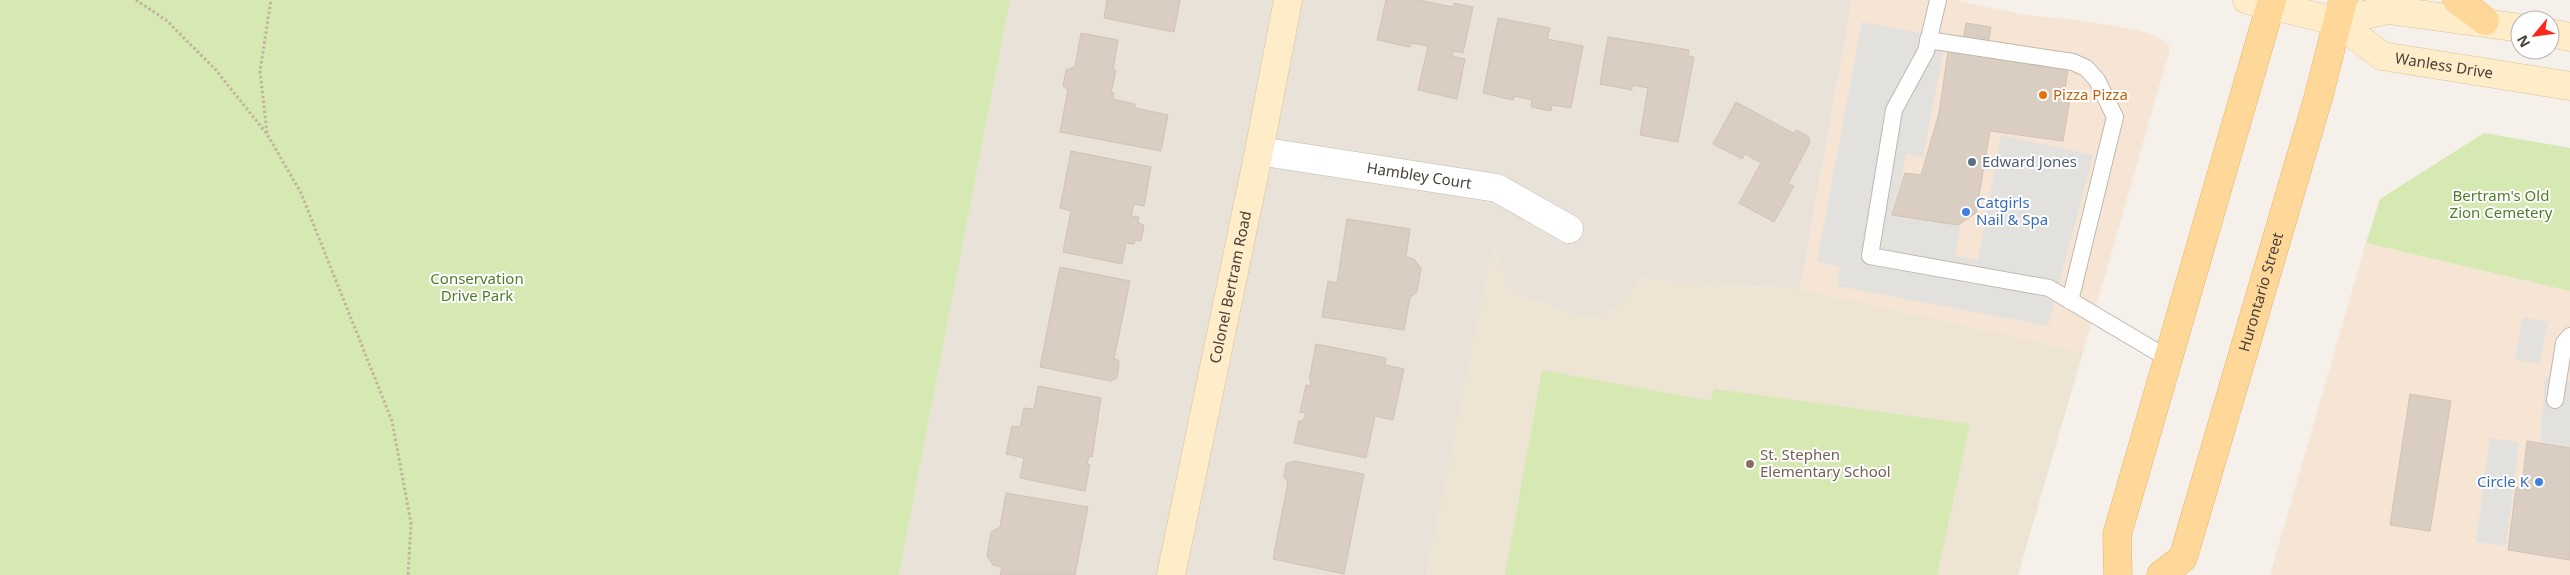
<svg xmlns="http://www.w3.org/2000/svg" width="2570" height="575" viewBox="0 0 2570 575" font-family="'Noto Sans',sans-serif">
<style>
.residential{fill:#e9e2d8}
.commercial{fill:#f6e5d5}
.education{fill:#eee4d4}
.green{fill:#d6e9b2}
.parking{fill:#e3e1de}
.building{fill:#dacec2;stroke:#d2c2b2}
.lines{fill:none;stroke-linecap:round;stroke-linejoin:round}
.lane-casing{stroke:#c1b7ac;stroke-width:18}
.street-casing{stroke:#c1b7ac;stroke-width:29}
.secondary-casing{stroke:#d8c29b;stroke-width:29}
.primary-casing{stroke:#e5b367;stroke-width:29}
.path{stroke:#c3b29d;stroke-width:3;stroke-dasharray:2.5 2.5;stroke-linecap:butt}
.lane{stroke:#fff;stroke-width:16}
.street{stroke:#fff;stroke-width:28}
.secondary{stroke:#ffedca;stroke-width:28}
.primary{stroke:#ffd899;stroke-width:28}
.food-dot{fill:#e8710a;stroke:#fff;stroke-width:2}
.service-dot{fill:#5c6f8a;stroke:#fff;stroke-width:2}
.shop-dot{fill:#3f7fe0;stroke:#fff;stroke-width:2}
.education-dot{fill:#8d6e63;stroke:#fff;stroke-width:2}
.labels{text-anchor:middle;stroke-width:4;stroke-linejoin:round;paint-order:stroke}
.street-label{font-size:15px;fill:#494038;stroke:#fff}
.food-label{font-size:15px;fill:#c56008;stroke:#fff;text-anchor:start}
.service-label{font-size:15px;fill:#4e5e75;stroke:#fff;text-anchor:start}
.park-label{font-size:15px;fill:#517c29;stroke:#fff}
.shop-label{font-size:15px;fill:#366cbe;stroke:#fff;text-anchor:start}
.education-label{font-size:15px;fill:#785e54;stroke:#fff;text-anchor:start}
</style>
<rect width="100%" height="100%" fill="#f5f0ea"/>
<polygon class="residential" points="1010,0 1852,0 1800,289 1639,279 1627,298 1613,310 1597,316 1581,317 1565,312 1548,303 1527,298 1507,283 1493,246 1427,575 899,575"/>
<g class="commercial">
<polygon points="1852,0 1955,0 2024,15 2070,19 2133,29 2156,36 2169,45 2169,52 2083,352 1800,289"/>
<polygon points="2366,243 2570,291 2570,575 2270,575"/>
</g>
<polygon class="education" points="1493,244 1507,283 1527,298 1548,303 1565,312 1581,317 1597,316 1613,310 1627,298 1638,279 1800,289 2083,352 2018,575 1427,575"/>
<g class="green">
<polygon points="0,0 1010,0 899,575 0,575"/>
<polygon points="2484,133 2570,148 2570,291 2366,243 2380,199"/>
<polygon points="1542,370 1711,401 1714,389 1970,424 1937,575 1505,575"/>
</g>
<g class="parking">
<polygon points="1862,22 1946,38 1923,157 1906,154 1896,210 1961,223 1955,256 1978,260 2001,135 2093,155 2048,326 1837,286 1840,267 1817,262"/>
<polygon points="2523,317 2548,322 2539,364 2515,360"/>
<polygon points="2545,377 2570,382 2570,451 2540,446"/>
<polygon points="2490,438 2519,442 2506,546 2476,542"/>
</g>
<g class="building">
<polygon points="1107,0 1180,0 1174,32 1104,18"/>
<polygon points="1386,0 1418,0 1453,7 1454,3 1473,7 1463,53 1454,51 1452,56 1465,59 1457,99 1418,90 1428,46 1411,43 1410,47 1377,40"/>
<polygon points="1498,18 1550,28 1547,39 1583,46 1571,108 1552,105 1551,111 1531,107 1532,100 1514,96 1513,100 1483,93"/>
<polygon points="1966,23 1991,27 1987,50 2068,69 2064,96 2070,98 2063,141 1990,131 1976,213 1958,225 1892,215 1905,173 1921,175 1939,113 1949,44 1962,45"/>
<polygon points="1081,33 1118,40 1113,70 1116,70 1111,93 1114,93 1113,99 1135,104 1135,108 1168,115 1161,151 1060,132 1068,90 1063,86 1066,70 1075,67"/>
<polygon points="1608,37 1689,50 1688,56 1694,57 1678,142 1640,135 1648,88 1632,85 1632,90 1600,84"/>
<polygon points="1736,102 1793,133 1797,130 1809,137 1810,142 1788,184 1794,186 1774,222 1739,203 1761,163 1745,154 1742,159 1713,144"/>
<polygon points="1071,151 1151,167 1144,206 1134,204 1131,216 1139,217 1138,223 1144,225 1141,241 1135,240 1134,244 1126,243 1122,264 1063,252 1071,211 1060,208"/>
<polygon points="1347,219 1410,229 1406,257 1414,259 1421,268 1417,292 1410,298 1404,330 1322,317 1328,281 1337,283"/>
<polygon points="1060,267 1130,281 1114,359 1118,360 1119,365 1117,378 1111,381 1040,367"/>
<polygon points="1316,344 1386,358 1385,365 1404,369 1393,420 1375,416 1366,458 1294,443 1299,421 1303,421 1306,413 1300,412 1306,385 1310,386 1311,380 1309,380"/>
<polygon points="1038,386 1101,398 1092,457 1089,456 1087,464 1090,465 1085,491 1020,478 1024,458 1006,454 1012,426 1020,427 1024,408 1034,409"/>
<polygon points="2410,394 2451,401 2430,531 2390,525"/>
<polygon points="2527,441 2570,448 2570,560 2508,550 2516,487 2522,488"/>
<polygon points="1294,461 1364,474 1344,574 1273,559 1288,482 1284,477 1286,464"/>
<polygon points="1006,493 1088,507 1075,575 1000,575 1002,567 993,565 987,556 991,532 1000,527"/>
</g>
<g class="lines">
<defs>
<g id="lane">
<polyline points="1938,0 1926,51 1894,110 1870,256 2049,288 2169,359"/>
<polyline points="1928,40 2073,62 2086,68 2097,80 2115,117 2070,301"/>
<polyline points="2555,400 2564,343 2570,336"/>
</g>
<g id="street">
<path id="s1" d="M1259,151l238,37 72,41"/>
</g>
<g id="secondary">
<path id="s2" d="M2247,0l89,21 46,35 188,30"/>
<polyline points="2336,21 2388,10 2520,28"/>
<polyline points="2550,33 2570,37"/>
<path id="s3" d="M1171,575l88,-424 29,-151"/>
</g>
<g id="primary">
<polyline points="2457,0 2485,21"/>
<polyline points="2118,575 2117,535 2272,0"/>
<path id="s4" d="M2161,575l22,-17 136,-463 24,-95"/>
</g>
</defs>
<use href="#lane" class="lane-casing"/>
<use href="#street" class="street-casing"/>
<use href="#secondary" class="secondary-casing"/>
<use href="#primary" class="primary-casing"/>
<g class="path">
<polyline points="136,0 166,20 215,69 267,134 301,193 392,421 411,523 408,575"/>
<polyline points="267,133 260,71 271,0"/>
</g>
<use href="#lane" class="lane"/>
<use href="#street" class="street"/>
<use href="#secondary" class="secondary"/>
<use href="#primary" class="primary"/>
</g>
<circle class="food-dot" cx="2043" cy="95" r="5"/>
<circle class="service-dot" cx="1972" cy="162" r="5"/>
<g class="shop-dot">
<circle cx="1966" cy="212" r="5"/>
<circle cx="2539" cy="482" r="5"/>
</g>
<circle class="education-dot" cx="1750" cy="464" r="5"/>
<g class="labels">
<g class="street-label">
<text dy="5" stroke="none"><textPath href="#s2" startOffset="212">Wanless Drive</textPath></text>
<text dy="5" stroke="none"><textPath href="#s1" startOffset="162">Hambley Court</textPath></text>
<text dy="5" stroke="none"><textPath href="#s3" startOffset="294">Colonel Bertram Road</textPath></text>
<text dy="5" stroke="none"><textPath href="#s4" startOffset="305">Hurontario Street</textPath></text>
</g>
<g class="food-label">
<text x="2053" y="100">Pizza Pizza</text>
</g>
<g class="service-label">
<text x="1982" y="167">Edward Jones</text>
</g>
<g class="park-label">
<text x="2501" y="201">Bertram's Old<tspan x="2501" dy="17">Zion Cemetery</tspan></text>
<text x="477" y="284">Conservation<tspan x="477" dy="17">Drive Park</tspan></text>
</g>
<g class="shop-label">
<text x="1976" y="208">Catgirls<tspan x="1976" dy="17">Nail &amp; Spa</tspan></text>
<text x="2529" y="487" text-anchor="end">Circle K</text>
</g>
<g class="education-label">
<text x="1760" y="460">St. Stephen<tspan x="1760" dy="17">Elementary School</tspan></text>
</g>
</g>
<g transform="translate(2535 35) rotate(241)"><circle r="24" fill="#ffffff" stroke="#b6b3af"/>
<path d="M0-4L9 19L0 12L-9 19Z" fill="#fc261a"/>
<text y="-8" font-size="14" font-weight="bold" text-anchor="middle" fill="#494038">N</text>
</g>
</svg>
